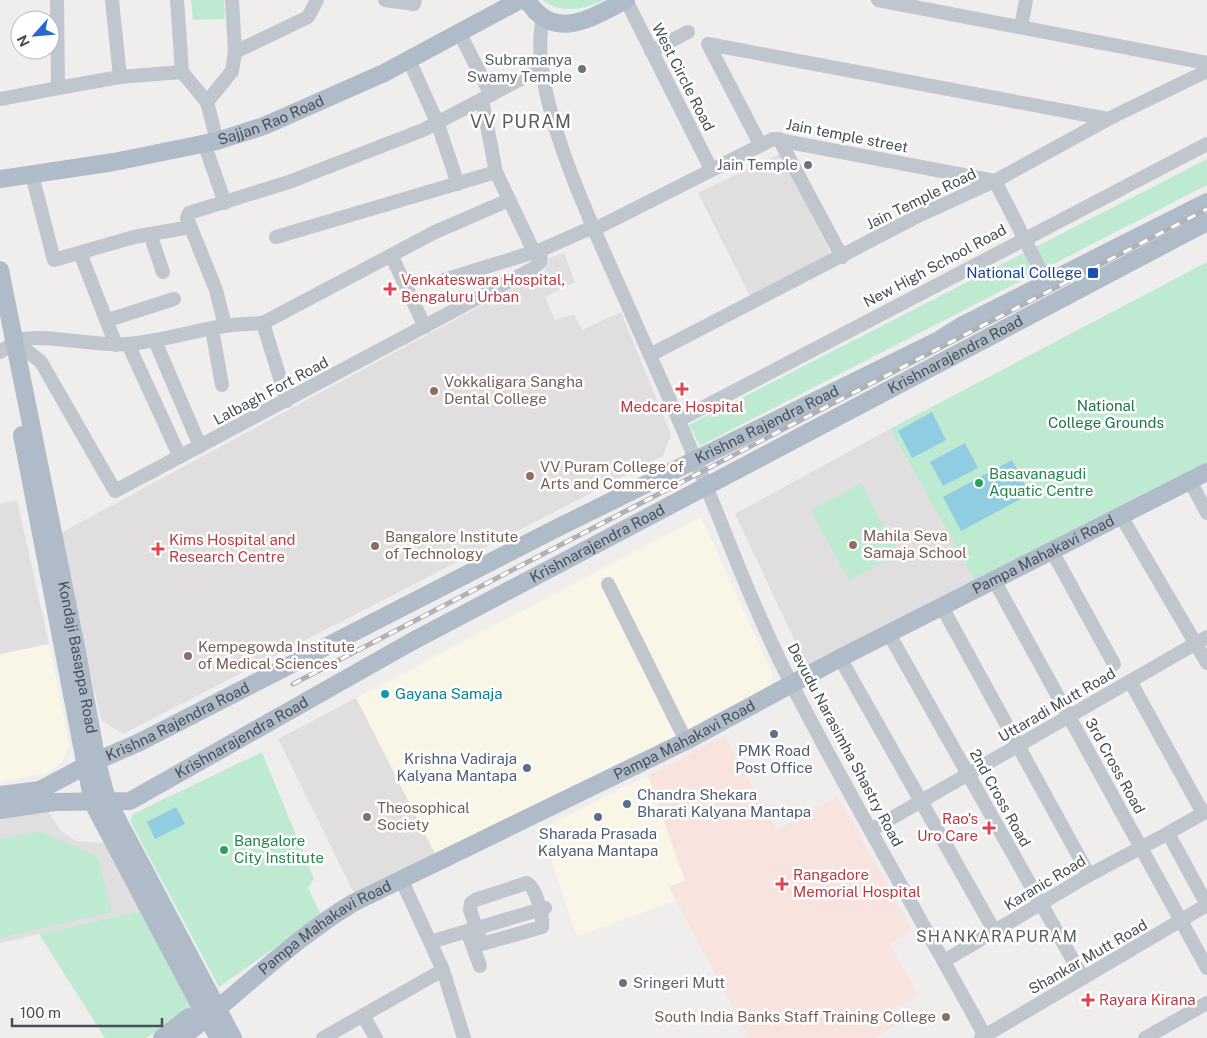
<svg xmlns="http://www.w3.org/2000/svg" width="1207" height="1038" viewBox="0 0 1207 1038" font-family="'Public Sans',sans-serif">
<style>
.commercial{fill:#f9f5e7}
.education{fill:#e0dede}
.medical{fill:#f8e3df}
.green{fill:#bfead2}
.water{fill:#90cce2}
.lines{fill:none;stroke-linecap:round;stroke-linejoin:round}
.minor{stroke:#bfc6ce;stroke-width:14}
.major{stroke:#afbbc9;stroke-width:18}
.rail-casing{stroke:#b0b2b7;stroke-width:5}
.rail{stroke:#fff;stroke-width:3;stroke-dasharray:9;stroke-linecap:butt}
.worship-dot{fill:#6b7280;stroke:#fff;stroke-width:2}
.transit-dot{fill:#1a4fb4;stroke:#fff;stroke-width:2}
.health-dot{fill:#e0444e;stroke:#fff;stroke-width:2}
.education-dot{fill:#8d6e63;stroke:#fff;stroke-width:2}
.leisure-dot{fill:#2e9e5b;stroke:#fff;stroke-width:2}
.culture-dot{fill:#0f9aa8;stroke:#fff;stroke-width:2}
.service-dot{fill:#5c6f8a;stroke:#fff;stroke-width:2}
.labels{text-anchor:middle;stroke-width:5;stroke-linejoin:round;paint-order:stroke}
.worship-label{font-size:15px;fill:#5b616d;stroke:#fff;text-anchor:end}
.street-label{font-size:15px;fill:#474f58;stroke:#fff}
.transit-label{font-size:15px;fill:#164399;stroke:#fff;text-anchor:end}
.health-label{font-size:15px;fill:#be3a42;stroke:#fff;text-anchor:start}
.education-label{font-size:15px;fill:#785e54;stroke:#fff;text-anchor:start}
.park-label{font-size:15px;fill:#1f724e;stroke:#fff}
.leisure-label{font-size:15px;fill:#27864d;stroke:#fff;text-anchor:start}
.culture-label{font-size:15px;fill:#0d838f;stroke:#fff;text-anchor:start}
.service-label{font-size:15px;fill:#4e5e75;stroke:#fff}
.neighbourhood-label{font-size:16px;letter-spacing:1px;fill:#5a5d61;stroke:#fff}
.quarter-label{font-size:18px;letter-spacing:1px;fill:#5a5d61;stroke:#fff}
</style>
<rect width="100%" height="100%" fill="#f0eded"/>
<g class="commercial">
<polygon points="701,517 772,673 771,685 758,701 436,856 356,698"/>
<polygon points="49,644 69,744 62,762 47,773 0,782 0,654"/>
<polygon points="648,775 685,881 669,887 675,901 577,936 541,829"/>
</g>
<g class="education">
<polygon points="780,154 832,256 750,296 698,193"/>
<polygon points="564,253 575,282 545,297 555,320 574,314 582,330 621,312 671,434 663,456 123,734 101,720 59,534 545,271 544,260"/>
<polygon points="890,429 977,584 809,671 735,514"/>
<polygon points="17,500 49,644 0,654 0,504"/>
<polygon points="356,698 436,856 356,897 278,739"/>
<polygon points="48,811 60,830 76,841 104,843 140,911 0,943 0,818"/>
</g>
<polygon class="medical" points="724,736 777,830 838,797 912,930 890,943 918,996 895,1008 902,1022 873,1038 749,1038 669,887 685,881 648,775"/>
<g class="green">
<polygon points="191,0 224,0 225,19 193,20"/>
<path d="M542,0h62c-22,10 -41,14 -62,0z"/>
<polygon points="1207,159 1207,185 700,446 689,425"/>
<polygon points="1207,262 1207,463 977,584 890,429"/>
<polygon points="861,483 899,554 849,581 811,510"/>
<polygon points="262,752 314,879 308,888 321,915 219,987 130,821 133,814"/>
<polygon points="40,831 98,857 112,912 0,938 0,839"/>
<polygon points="140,911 191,1009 146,1038 105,1038 39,934"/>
</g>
<g class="water">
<polygon points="932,412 946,440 912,458 898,431"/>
<polygon points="965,443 978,468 943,486 930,462"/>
<polygon points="1012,460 1030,494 961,531 943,497"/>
<polygon points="176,807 185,824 155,839 147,822"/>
</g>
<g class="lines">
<g class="minor">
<polyline points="57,0 58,88 120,77 182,72"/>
<polyline points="112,0 120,77"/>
<polyline points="177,0 182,72 207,102 215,133"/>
<polyline points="385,0 414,4 415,0"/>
<polyline points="626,0 711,169"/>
<polyline points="878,0 1207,63"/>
<path d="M543,19c-16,65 42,191 69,251 19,43 38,86 57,128 43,95 76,196 124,289 61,118 128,232 192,349"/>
<polyline points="1021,27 1026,0"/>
<polyline points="460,34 491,95"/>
<polyline points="651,51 688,32"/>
<polyline points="235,52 308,17 317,0"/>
<polyline points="409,60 437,122 458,184"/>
<polyline points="0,99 58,88"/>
<polyline points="482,100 496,172"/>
<polyline points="207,102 232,71 235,52 232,0"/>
<polyline points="779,139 842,257"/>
<polyline points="204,143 225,203"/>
<polyline points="760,144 708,44 1108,119"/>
<polyline points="32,175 54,260 134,237 190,227"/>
<polyline points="150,234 163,272"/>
<polyline points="276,237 496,172 534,252 541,250"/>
<polyline points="80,253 116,345"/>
<polyline points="392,257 425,327"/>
<polyline points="444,280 534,252"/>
<polyline points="108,320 174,299"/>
<polyline points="225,326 216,290 187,218 189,213 289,182 423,130 542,68"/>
<polyline points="212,329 222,385"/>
<polyline points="15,341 41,362 115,491 534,268 540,262 541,250 586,230 593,230 773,139 995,181 1047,283"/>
<polyline points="155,341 200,446"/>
<polyline points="128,344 180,457"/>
<path d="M0,352c6,-3 10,-8 16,-11 25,-9 81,6 110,3 34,-2 65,-13 98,-18 13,-2 26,-2 39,-3"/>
<polyline points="650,355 918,216 995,181 1108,119 1207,71"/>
<polyline points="287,401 263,323 435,232 509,200"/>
<polyline points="679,420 1207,144"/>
<polyline points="1190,481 1207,513"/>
<polyline points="1121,516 1207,663"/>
<polyline points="1052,551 1114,664"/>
<polyline points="994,580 1207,968"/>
<polyline points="608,584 686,741"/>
<polyline points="942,607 1089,875"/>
<polyline points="889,634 1083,978"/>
<polyline points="840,658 995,932"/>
<polyline points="1130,681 1203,813"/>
<polyline points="871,830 1207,637"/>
<polyline points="401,879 443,970 464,1038"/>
<path d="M527,883c10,6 16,33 15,44l-60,17 -12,-34 1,-7 4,-3z"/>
<polyline points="468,933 480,966"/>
<polyline points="430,942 545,908"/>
<polyline points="944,961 1089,875 1165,835"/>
<polyline points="364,1017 376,1038"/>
<polyline points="323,1038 443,970"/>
<polyline points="981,1038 1207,905 1168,833 1207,811"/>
<polyline points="1145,1038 1207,1003"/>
</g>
<g class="major">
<path d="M527,0c27,43 64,18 99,0"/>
<path id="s1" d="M0,179l114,-17 103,-21 47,-15 120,-53 136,-73"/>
<path id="s2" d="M0,270l78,387 19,105 10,38 126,238"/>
<polyline points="22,435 93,803 201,1008 219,1038"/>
<path id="s3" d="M0,795l40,-5 45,-24 55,-24 419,-215 380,-187 24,-15 244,-123"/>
<path id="s4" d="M0,810l54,-8 76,-1 281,-159 796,-420"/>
<polyline points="162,1038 189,1017"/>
<path id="s5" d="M181,1038c58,-44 109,-97 172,-135l333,-162 154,-83 367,-186"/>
</g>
<defs>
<polyline id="rail" points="293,684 1207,209"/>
</defs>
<use href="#rail" class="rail-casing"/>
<use href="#rail" class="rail"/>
</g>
<g class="worship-dot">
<circle cx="582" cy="69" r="5"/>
<circle cx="808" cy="165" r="5"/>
<circle cx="623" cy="983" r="5"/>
</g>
<rect class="transit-dot" x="1087" y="267" width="12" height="12" rx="2.5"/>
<g class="health-dot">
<path d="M387.5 281.5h5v5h5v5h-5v5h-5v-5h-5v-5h5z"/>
<path d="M679.5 381.5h5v5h5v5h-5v5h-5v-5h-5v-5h5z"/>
<path d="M155.5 541.5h5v5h5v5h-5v5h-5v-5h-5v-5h5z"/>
<path d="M986.5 820.5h5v5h5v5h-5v5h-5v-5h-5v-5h5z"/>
<path d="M779.5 876.5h5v5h5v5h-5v5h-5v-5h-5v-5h5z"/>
<path d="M1085.5 992.5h5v5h5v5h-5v5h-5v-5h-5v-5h5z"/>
</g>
<g class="education-dot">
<circle cx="434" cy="391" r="5"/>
<circle cx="530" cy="476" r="5"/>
<circle cx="853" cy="545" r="5"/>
<circle cx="375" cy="546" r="5"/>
<circle cx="188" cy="656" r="5"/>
<circle cx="367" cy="817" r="5"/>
<circle cx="946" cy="1017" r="5"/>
</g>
<g class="leisure-dot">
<circle cx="979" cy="483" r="5"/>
<circle cx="224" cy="850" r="5"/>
</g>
<circle class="culture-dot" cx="385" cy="694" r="5"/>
<g class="service-dot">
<circle cx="774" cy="734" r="5"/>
<circle cx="527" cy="768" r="5"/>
<circle cx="627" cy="804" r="5"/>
<circle cx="598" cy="817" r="5"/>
</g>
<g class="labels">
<g class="worship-label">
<text x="572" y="65">Subramanya<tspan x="572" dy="17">Swamy Temple</tspan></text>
<text x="798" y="170">Jain Temple</text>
<text x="633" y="988" text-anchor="start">Sringeri Mutt</text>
</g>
<g class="street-label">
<text transform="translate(683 77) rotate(63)" y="5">West Circle Road</text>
<text dy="5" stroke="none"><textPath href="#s1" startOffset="278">Sajjan Rao Road</textPath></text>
<text transform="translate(847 136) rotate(11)" y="5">Jain temple street</text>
<text transform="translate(921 199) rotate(-26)" y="5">Jain Temple Road</text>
<text transform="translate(935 266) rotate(-28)" y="5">New High School Road</text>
<text dy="5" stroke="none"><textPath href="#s4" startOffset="1069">Krishnarajendra Road</textPath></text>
<text transform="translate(271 391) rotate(-28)" y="5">Lalbagh Fort Road</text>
<text dy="5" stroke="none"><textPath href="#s3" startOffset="854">Krishna Rajendra Road</textPath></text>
<text dy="5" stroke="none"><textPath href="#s4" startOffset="664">Krishnarajendra Road</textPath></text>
<text dy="5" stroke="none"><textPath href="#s5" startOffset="992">Pampa Mahakavi Road</textPath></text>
<text dy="5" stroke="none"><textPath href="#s2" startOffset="395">Kondaji Basappa Road</textPath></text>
<text transform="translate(1057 705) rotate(-30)" y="5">Uttaradi Mutt Road</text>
<text dy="5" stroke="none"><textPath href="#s3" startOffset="194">Krishna Rajendra Road</textPath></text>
<text dy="5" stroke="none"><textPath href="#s4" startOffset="259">Krishnarajendra Road</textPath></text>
<text dy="5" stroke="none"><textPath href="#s5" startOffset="588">Pampa Mahakavi Road</textPath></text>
<text transform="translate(845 745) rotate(62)" y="5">Devudu Narasimha Shastry Road</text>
<text transform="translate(1115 766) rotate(61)" y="5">3rd Cross Road</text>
<text transform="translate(1000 798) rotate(61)" y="5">2nd Cross Road</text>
<text transform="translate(1045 883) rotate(-31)" y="5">Karanic Road</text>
<text dy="5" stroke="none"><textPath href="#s5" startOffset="182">Pampa Mahakavi Road</textPath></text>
<text transform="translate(1088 957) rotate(-30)" y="5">Shankar Mutt Road</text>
</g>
<g class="transit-label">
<text x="1082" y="278">National College</text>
</g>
<g class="health-label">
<text x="401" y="285">Venkateswara Hospital,<tspan x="401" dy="17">Bengaluru Urban</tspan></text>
<text x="682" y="412" text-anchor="middle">Medcare Hospital</text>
<text x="169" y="545">Kims Hospital and<tspan x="169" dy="17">Research Centre</tspan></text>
<text x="978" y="824" text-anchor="end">Rao's<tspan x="978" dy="17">Uro Care</tspan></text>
<text x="793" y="880">Rangadore<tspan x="793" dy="17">Memorial Hospital</tspan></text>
<text x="1099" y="1005">Rayara Kirana</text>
</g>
<g class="education-label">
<text x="444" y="387">Vokkaligara Sangha<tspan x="444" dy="17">Dental College</tspan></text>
<text x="540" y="472">VV Puram College of<tspan x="540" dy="17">Arts and Commerce</tspan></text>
<text x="863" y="541">Mahila Seva<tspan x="863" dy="17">Samaja School</tspan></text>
<text x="385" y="542">Bangalore Institute<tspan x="385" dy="17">of Technology</tspan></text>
<text x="198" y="652">Kempegowda Institute<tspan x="198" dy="17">of Medical Sciences</tspan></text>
<text x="377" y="813">Theosophical<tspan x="377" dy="17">Society</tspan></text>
<text x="936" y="1022" text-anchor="end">South India Banks Staff Training College</text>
</g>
<g class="park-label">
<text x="1106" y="411">National<tspan x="1106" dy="17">College Grounds</tspan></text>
</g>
<g class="leisure-label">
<text x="989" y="479">Basavanagudi<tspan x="989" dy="17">Aquatic Centre</tspan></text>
<text x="234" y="846">Bangalore<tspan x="234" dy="17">City Institute</tspan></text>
</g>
<g class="culture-label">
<text x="395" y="699">Gayana Samaja</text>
</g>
<g class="service-label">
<text x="774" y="756">PMK Road<tspan x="774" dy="17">Post Office</tspan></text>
<text x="517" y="764" text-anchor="end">Krishna Vadiraja<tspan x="517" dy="17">Kalyana Mantapa</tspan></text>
<text x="637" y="800" text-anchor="start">Chandra Shekara<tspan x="637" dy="17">Bharati Kalyana Mantapa</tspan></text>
<text x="598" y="839">Sharada Prasada<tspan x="598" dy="17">Kalyana Mantapa</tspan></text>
</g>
<g class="neighbourhood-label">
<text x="997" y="942">SHANKARAPURAM</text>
</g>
<g class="quarter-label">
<text x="521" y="128">VV PURAM</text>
</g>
</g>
<g transform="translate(35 35) rotate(243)"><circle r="24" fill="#ffffff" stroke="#b5b9bc"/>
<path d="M0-4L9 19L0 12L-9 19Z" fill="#2a66cc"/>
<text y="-8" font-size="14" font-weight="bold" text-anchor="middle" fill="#474f58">N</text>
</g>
<path d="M12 1018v8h150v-8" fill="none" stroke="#474f58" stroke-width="2.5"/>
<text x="20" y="1018" font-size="15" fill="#474f58" stroke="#ffffff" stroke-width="4" paint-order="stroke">100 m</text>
</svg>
